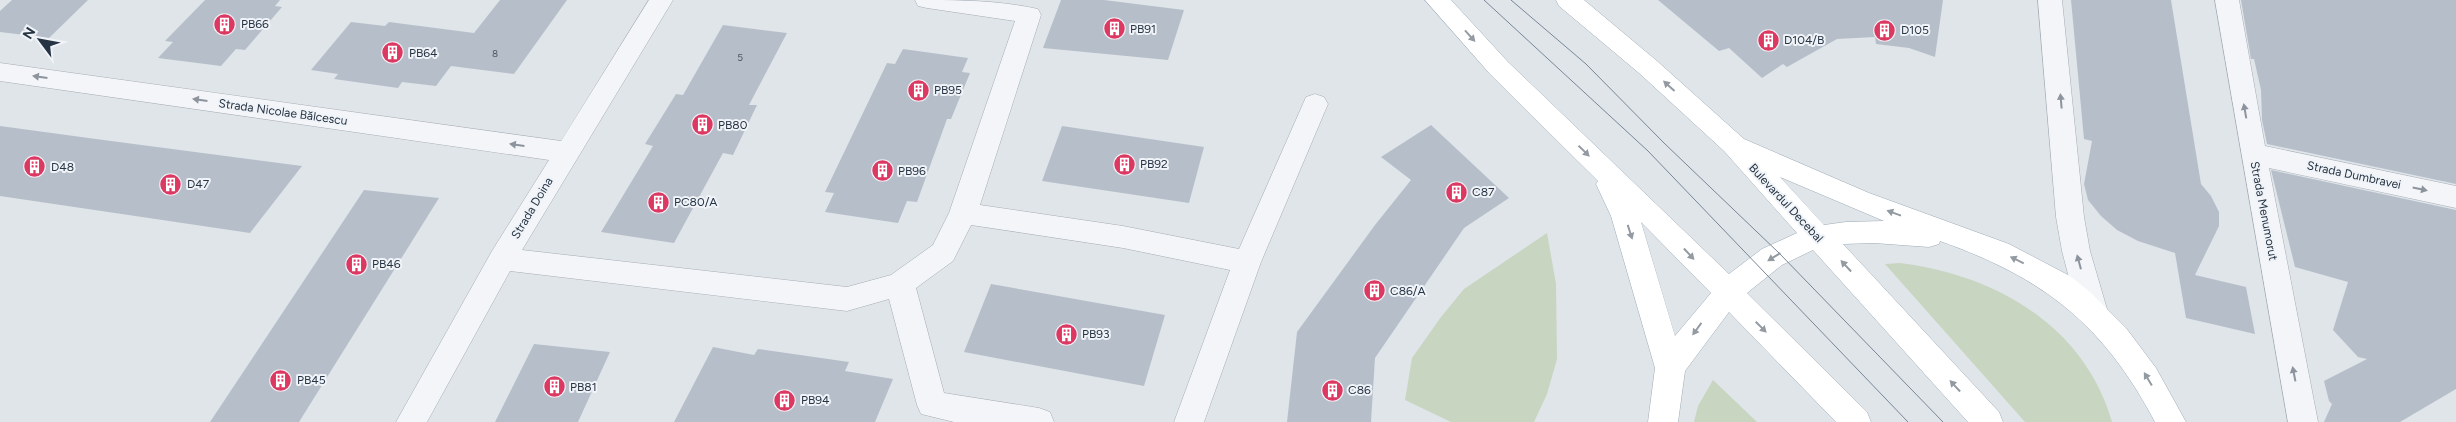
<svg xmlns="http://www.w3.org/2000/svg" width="2456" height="422" viewBox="0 0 2456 422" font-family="Figtree,sans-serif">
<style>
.green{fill:#c8d5c0}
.building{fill:#b6bfc9}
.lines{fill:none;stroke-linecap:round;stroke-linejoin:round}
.minor-casing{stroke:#a5acb5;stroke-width:1}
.primary-casing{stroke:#9eabb7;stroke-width:1}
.minor{fill:#f3f5f8;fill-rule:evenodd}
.primary{fill:#fff;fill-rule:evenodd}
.tram{stroke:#788696;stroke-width:1}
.oneway{fill:#939aa2}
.oneway2{fill:#8d949e}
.labels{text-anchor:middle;stroke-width:4;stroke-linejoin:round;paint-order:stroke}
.number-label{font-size:10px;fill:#4b5765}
.poi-label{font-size:12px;fill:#273444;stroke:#f0f4f8;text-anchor:start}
.street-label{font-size:12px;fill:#273444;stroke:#f0f4f8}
</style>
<rect width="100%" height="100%" fill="#e0e5ea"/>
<g class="green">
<polygon points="1547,233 1556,284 1557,359 1547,394 1534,422 1451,422 1405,400 1412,358 1441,317 1464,289"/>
<path d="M1900,263c95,12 184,62 212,159h-87l-140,-158z"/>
<polygon points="1713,380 1757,422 1694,422 1698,406"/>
</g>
<g class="building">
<polygon points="12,0 88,0 49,38 0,32 0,11"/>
<polygon points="205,0 280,0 275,6 282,7 245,50 236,49 221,66 158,58 173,42 165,41"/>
<polygon points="500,0 567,0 514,74 451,66 436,86 402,82 398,88 334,79 338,74 311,70 351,22 385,26 389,22 474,33"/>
<polygon points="1061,0 1104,0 1184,10 1168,60 1043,48"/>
<polygon points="1658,0 1943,0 1935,57 1909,48 1876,44 1875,37 1837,39 1787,67 1783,64 1762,78 1729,48 1719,51"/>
<polygon points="2071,0 2171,0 2201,184 2211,196 2219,212 2219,226 2195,275 2246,287 2255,334 2186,318 2175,253 2138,241 2117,230 2101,216 2088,200 2084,184 2092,141 2084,139"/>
<polygon points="2241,0 2456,0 2456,184 2267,144 2262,120 2261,90 2254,59 2251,59"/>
<polygon points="723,25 787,33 749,105 757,105 733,155 723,153 674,243 601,232 653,146 645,144 676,94 683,95"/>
<polygon points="903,49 968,58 962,72 970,73 951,119 947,119 917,202 907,201 898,223 825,212 834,193 825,192 887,63 895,64"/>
<polygon points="1431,125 1509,198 1464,228 1375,358 1371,422 1287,422 1297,332 1375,225 1411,180 1381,157"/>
<polygon points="0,126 96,139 302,166 250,233 0,196"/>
<polygon points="1062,126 1204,147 1189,203 1042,181"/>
<polygon points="2271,170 2456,210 2456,389 2400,422 2324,422 2332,404 2329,401 2324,381 2367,359 2358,357 2333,330 2348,282 2295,267"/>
<polygon points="364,190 439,198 299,422 210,422"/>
<polygon points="991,284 1165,315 1144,386 964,352"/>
<polygon points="534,344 610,352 578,422 495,422"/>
<polygon points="713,347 754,355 758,349 849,362 845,371 893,379 875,422 674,422"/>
</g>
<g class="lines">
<defs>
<g id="minor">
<path d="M649,0h24l-151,250 325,37 44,-12 42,-30 16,-32 66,-192 -88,-13 -9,-2 -3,-6c41,0 83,0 123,9l3,6 -61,190 143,21 116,23 67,-152 9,-3 9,3 4,7 -67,158 -57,160h-30l56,-152 -107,-22 -152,-23 -18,36 -37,27 28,105 95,15 11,4 4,10h-100l-33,-8 -4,-9 -28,-106 -42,12 -337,-40 -83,151h-31l96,-171 57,-91 -549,-79v-18l561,78z"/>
<polygon points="2038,0 2062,0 2084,217 2090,251 2107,309 2102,318 2092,321 2082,318 2077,309 2062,251 2056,217"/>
<polygon points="2215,0 2239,0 2265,146 2456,186 2456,208 2269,168 2318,422 2288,422"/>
</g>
<path id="primary" d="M1425,0h26l57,62 221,212 33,-25 35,-16 -73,-82 -85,-78 -80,-67 -3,-6h28l73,61 87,78 125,54 140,51 61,32 20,16 36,36 30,40 30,54h-31c-52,-98 -111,-144 -215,-181l-1,3 -10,3 -55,-4 -31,1 156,168 4,10h-35l-155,-172 -31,15 -35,28 120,119 4,10h-35l-107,-110 -44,59 -7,51h-30l7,-54 -44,-152 -15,-32 2,-3 -108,-107zM1780,177l104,44 -38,1 -22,3zM1641,222l70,71 -36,43z"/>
</defs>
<use href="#minor" class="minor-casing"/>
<use href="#primary" class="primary-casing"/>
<use href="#minor" class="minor"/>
<use href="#primary" class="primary"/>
<g class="tram">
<polyline points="1484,0 1648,151 1908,422"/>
<polyline points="1511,0 1586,64 1664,143 1779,253 1943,422"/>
</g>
</g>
<defs><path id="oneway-solid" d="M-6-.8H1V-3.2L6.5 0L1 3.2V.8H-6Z" transform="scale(1.25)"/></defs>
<g class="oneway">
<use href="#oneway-solid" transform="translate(1470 36) rotate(48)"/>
<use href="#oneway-solid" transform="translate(1669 86) rotate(-138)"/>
<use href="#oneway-solid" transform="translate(1584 151) rotate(44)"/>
<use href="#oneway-solid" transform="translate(1894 213) rotate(-160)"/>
<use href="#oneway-solid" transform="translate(1630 232) rotate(72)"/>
<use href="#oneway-solid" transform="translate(1689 254) rotate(47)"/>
<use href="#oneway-solid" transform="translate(1774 257) rotate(148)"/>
<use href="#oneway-solid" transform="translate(2017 260) rotate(-154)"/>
<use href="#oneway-solid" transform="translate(1846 266) rotate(-133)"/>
<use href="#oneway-solid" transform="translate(1761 327) rotate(45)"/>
<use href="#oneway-solid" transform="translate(1697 329) rotate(126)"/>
<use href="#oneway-solid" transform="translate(2148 379) rotate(-121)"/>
<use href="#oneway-solid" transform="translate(1955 386) rotate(-133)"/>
</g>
<g class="oneway2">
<use href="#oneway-solid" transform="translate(40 77) rotate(-172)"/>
<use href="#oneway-solid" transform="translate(200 100) rotate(-172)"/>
<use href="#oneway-solid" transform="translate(2061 101) rotate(-95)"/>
<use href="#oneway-solid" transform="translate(2245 111) rotate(-100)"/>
<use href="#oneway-solid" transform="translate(517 145) rotate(-172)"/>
<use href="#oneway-solid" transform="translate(2420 189) rotate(12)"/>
<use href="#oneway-solid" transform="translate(2079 262) rotate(-105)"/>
<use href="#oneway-solid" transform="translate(2294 374) rotate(-101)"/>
</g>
<defs>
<symbol id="building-disc" viewBox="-11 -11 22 22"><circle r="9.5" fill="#dc3862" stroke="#f0f4f8"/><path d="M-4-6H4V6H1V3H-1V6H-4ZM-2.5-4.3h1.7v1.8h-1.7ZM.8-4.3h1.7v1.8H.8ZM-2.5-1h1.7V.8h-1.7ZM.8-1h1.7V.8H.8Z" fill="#fff"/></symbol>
</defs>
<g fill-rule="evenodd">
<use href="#building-disc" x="212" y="12" width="25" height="25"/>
<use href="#building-disc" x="1102" y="16" width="25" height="25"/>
<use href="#building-disc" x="1872" y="18" width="25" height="25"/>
<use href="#building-disc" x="1756" y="28" width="25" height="25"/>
<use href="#building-disc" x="380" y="40" width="25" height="25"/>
<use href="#building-disc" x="906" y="78" width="25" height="25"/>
<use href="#building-disc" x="690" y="112" width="25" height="25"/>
<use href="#building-disc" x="1112" y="152" width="25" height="25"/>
<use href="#building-disc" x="22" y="154" width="25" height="25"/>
<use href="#building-disc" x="870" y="158" width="25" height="25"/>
<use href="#building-disc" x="158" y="172" width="25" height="25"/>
<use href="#building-disc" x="1444" y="180" width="25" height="25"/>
<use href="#building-disc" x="646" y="190" width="25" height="25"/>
<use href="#building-disc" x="344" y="252" width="25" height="25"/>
<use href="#building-disc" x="1362" y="278" width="25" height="25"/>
<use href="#building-disc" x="1054" y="322" width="25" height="25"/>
<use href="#building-disc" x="268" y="368" width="25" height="25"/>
<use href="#building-disc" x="542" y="374" width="25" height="25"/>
<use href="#building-disc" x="1320" y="378" width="25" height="25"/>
<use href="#building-disc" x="772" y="388" width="25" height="25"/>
</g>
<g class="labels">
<g class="number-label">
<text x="495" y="57">8</text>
<text x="740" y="61">5</text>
</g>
<g class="poi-label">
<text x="241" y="28">PB66</text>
<text x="1130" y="33">PB91</text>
<text x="1901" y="34">D105</text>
<text x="1784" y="44">D104/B</text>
<text x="409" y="57">PB64</text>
<text x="934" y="94">PB95</text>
<text x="718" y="129">PB80</text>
<text x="1140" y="168">PB92</text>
<text x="51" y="171">D48</text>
<text x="898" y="175">PB96</text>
<text x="187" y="188">D47</text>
<text x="1472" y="196">C87</text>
<text x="674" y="206">PC80/A</text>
<text x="372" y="268">PB46</text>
<text x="1390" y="295">C86/A</text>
<text x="1082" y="338">PB93</text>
<text x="297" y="384">PB45</text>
<text x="570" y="391">PB81</text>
<text x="1348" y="394">C86</text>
<text x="801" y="404">PB94</text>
</g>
<g class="street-label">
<text transform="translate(283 112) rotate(8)" y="4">Strada Nicolae Bălcescu</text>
<text transform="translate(2354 175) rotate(12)" y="4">Strada Dumbravei</text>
<text transform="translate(1786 203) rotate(47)" y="4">Bulevardul Decebal</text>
<text transform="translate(532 208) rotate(-59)" y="4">Strada Doina</text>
<text transform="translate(2264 211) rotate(79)" y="4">Strada Menumorut</text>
</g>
</g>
<g transform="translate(40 40) rotate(302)" stroke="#f0f4f8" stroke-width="4" paint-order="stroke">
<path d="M0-4L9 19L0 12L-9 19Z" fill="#273444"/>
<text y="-8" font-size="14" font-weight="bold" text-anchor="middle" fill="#273444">N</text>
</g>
</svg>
